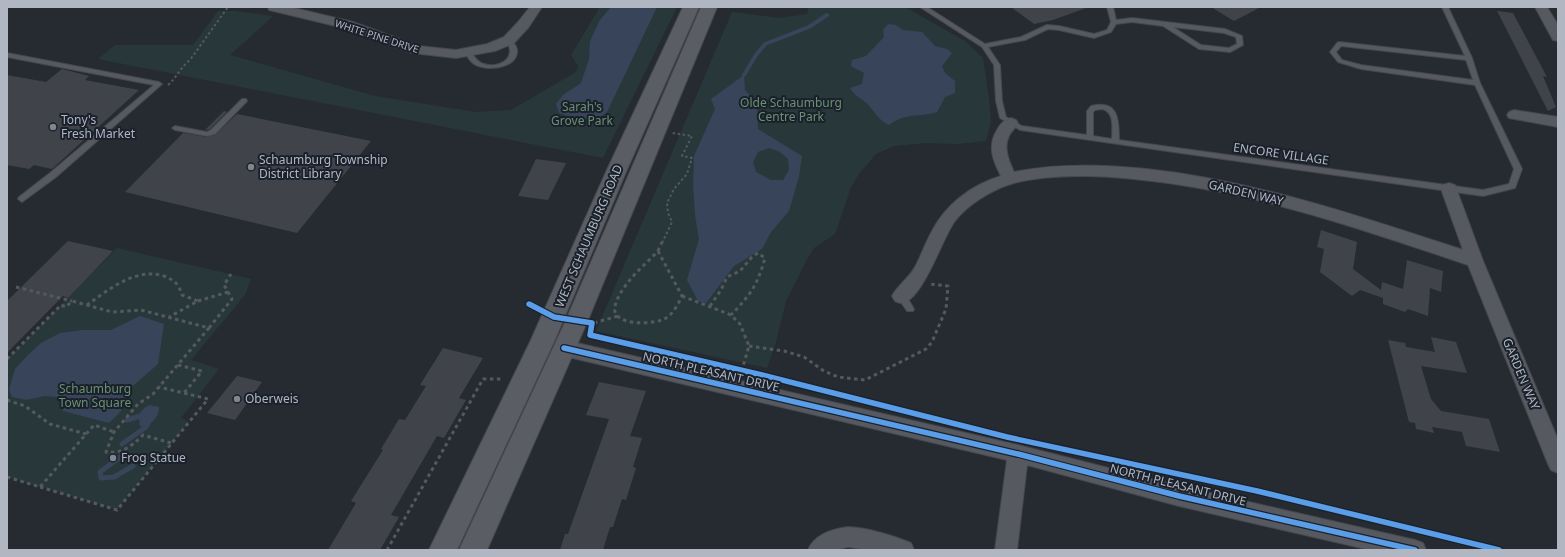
<svg xmlns="http://www.w3.org/2000/svg" width="1565" height="557" viewBox="0 0 1565 557" font-family="'Noto Sans',sans-serif">
<style>
.green{fill:#28383a}
.water{fill:#37445a;fill-rule:evenodd}
.lines{fill:none;stroke-linecap:round;stroke-linejoin:round}
.stream-far1{stroke:#37445a;stroke-width:4}
.stream{stroke:#37445a;stroke-width:5}
.building{fill:#40444a}
.service-casing{stroke:#44474c;stroke-width:2}
.minor-casing{stroke:#44474c;stroke-width:2}
.secondary-casing{stroke:#44474c;stroke-width:2}
.path-far1{stroke:#54595d;stroke-width:2;stroke-dasharray:2.5 2.5;stroke-linecap:butt}
.path{stroke:#54595d;stroke-width:3;stroke-dasharray:3.5 3.5;stroke-linecap:butt}
.service{fill:#56595f;fill-rule:evenodd}
.minor{fill:#56595f;fill-rule:evenodd}
.secondary{fill:#5a5e64;fill-rule:evenodd}
.cycleway-casing{stroke:#1b212b;stroke-width:8}
.cycleway{stroke:#5a9eea;stroke-width:5.5}
.poi-dot{fill:#808690;stroke:#1b212b;stroke-width:1.5}
.labels{text-anchor:middle;stroke-width:4;stroke-linejoin:round;paint-order:stroke}
.far-street-label{font-size:10px;fill:#b0b7c3;stroke:#1b212b}
.park-label{font-size:12px;fill:#6a9173;stroke:#1b212b}
.poi-label{font-size:12px;fill:#b0b7c3;stroke:#1b212b;text-anchor:start}
.street-label{font-size:12px;fill:#b0b7c3;stroke:#1b212b}
</style>
<rect width="100%" height="100%" fill="#262b31"/>
<g class="green">
<polygon points="600,7 677,7 603,158 98,59 115,45 193,45 218,11 235,11 273,16 230,55 375,96 476,112 511,110 576,72 578,66 571,55"/>
<polygon points="809,7 905,7 965,41 983,58 990,106 991,123 986,141 957,144 926,143 894,146 876,154 859,174 851,187 835,234 814,248 805,263 786,301 775,345 767,368 596,331 732,12 779,18 807,14"/>
<polygon points="117,248 251,279 245,295 191,360 219,369 181,418 189,422 117,510 7,477 7,359"/>
</g>
<g class="water">
<path d="M611,7h46l-50,105c-12,12 -33,6 -48,1l-3,-9 7,-9 18,-12 8,-24 1,-18 10,-21z"/>
<path d="M888,24l8,1 7,5 19,2 13,14 12,3 5,4 -10,13 3,7 10,8v12l-10,4 -8,15c-19,6 -31,0 -48,13 -12,-5 -15,-16 -25,-24 -7,-5 -9,-5 -14,-13l12,-4 2,-11 -13,-7 1,-6 14,-4 18,-19 -1,-7z"/>
<path d="M744,75l1,15 12,13 1,26 44,27 -3,20 -10,35 -18,21 -9,17 -28,17 -28,37 -8,-2 -11,-21 12,-41 -4,-24 -2,-30 1,-29 21,-47 -4,-10zM769,148l11,4 8,7 1,11 -6,10h-12l-15,-8 -3,-10 5,-10z"/>
<polygon points="140,316 164,324 158,364 127,391 121,411 109,423 63,411 63,403 56,397 45,396 26,400 12,397 9,389 15,369 27,356 41,343 60,333 82,330 111,330"/>
<path d="M149,405l10,2c0,9 -6,15 -13,20l-6,-1c-2,-11 -1,-15 9,-21z"/>
</g>
<g class="lines">
<polyline class="stream-far1" points="744,75 756,55 765,44 809,27 827,15"/>
<g class="stream">
<polyline points="127,420 144,415"/>
<polyline points="122,444 146,427 148,423"/>
<polyline points="123,455 100,472 101,478 114,477 133,466"/>
</g>
</g>
<g class="building">
<polygon points="1011,7 1086,7 1086,8 1053,20 1034,24"/>
<polygon points="1211,7 1261,7 1234,21"/>
<polygon points="1497,11 1513,13 1547,77 1543,76 1556,107 1548,111"/>
<polygon points="62,69 89,76 85,80 139,90 52,169 34,165 29,169 7,165 7,75 46,82"/>
<polygon points="224,111 227,112 210,129 205,130"/>
<polygon points="237,114 371,141 297,233 125,192 183,133 207,137 215,135"/>
<polygon points="536,159 566,163 548,200 518,196"/>
<polygon points="1321,230 1357,242 1353,269 1381,290 1382,282 1403,289 1407,260 1443,271 1441,292 1430,288 1428,316 1408,309 1405,312 1383,304 1383,298 1360,290 1352,296 1320,272 1324,249 1317,247"/>
<polygon points="68,241 113,251 68,298 63,296 7,353 7,301"/>
<polygon points="1431,337 1456,342 1467,373 1421,366 1431,399 1441,411 1489,419 1500,452 1466,446 1462,432 1432,427 1434,433 1416,429 1415,423 1409,422 1388,340 1405,343 1406,347 1435,352"/>
<polygon points="443,348 483,358 459,398 466,400 444,438 437,436 391,515 399,517 380,550 328,550 356,503 351,501 383,450 381,449 399,419 405,420 426,386 420,385"/>
<polygon points="237,376 262,382 235,420 207,413"/>
<polygon points="599,382 646,391 630,436 642,438 633,467 636,468 626,500 622,499 613,527 610,527 603,550 560,550 565,534 568,534 609,419 586,415"/>
</g>
<g class="lines">
<defs>
<g id="service">
<path d="M920,7h7l58,37 36,-7 26,-12 12,1 35,8 13,-4 4,-8 -4,-15h6l3,13 16,-2 93,11 17,7 1,9 -13,7 -31,-3 -36,-23 -31,-4 -16,2 -5,8 -17,6 -35,-8 -11,-1 -23,11 -37,7 12,18 2,36 4,16 16,9 65,9v-24l4,-5c27,-6 28,12 28,34l364,50 26,-6 5,-15 -39,-84 -114,-16 -23,-7 -8,-10 7,-9 2,-1 126,14 -23,-49h6l24,51 8,25 42,86 -7,19 -32,8 -463,-66 -20,-12 -4,-17 -2,-36 -12,-18zM1173,27l51,6 12,4 1,7 -8,4 -28,-3zM1341,46l125,14 7,20 -112,-15 -19,-5 -6,-8zM1102,109c13,3 10,19 10,30l-19,-3v-24l2,-2z"/>
<path d="M509,38l2,1c2,3 6,7 6,11 2,18 -31,22 -43,14 -4,-3 -7,-8 -9,-12l3,-2 2,1c3,4 6,9 11,12 15,7 38,-3 25,-23z"/>
<polygon points="7,53 159,82 162,84 56,177 22,202 18,199 19,197 50,173 154,85 7,57"/>
<polygon points="242,99 246,99 247,101 215,134 207,136 175,130 172,128 175,126 207,132 211,130"/>
<path d="M901,293c6,2 10,11 13,16l-1,2h-6l-9,-13 -1,-2 1,-2z"/>
</g>
<g id="minor">
<polygon points="268,7 290,7 353,22 419,46 456,50 487,44 504,37 518,22 530,7 542,7 528,28 514,43 495,51 456,58 412,53 344,28 269,10"/>
<polygon points="1535,7 1547,7 1558,25 1558,41 1553,40"/>
<polygon points="1514,110 1558,117 1558,127 1509,118 1507,115 1509,112"/>
<path d="M1011,118l5,2 2,3c-2,5 -7,8 -9,13 -6,12 0,25 5,36 44,-9 89,-7 133,-3 109,12 213,47 316,81l-22,-61 2,-4 6,-2 6,2 28,76 75,179v33l-7,-3 -3,-6 -80,-199c-109,-37 -219,-75 -334,-86 -39,-4 -82,-5 -120,4 -21,6 -46,21 -59,38 -12,15 -33,82 -54,82 -2,0 -4,-1 -6,-2l-3,-5c6,-11 17,-18 23,-29 6,-11 10,-23 16,-34 14,-28 40,-48 70,-57 -8,-15 -14,-30 -4,-46 3,-6 7,-10 14,-12z"/>
<polygon points="564,340 1018,445 1179,486 1415,540 1423,543 1426,550 1370,550 1179,506 1027,465 1017,550 995,550 1007,460 564,356 558,353 555,348 558,343"/>
<path d="M848,527c21,1 43,8 63,16l3,7h-47l-19,-3 -13,3h-27c7,-16 24,-21 40,-23z"/>
</g>
<g id="secondary">
<polygon points="683,7 699,7 626,172 554,342 457,550 429,550 530,342 606,172"/>
<polygon points="701,7 717,7 588,320 487,550 459,550 566,320"/>
</g>
</defs>
<use href="#service" class="service-casing"/>
<use href="#minor" class="minor-casing"/>
<use href="#secondary" class="secondary-casing"/>
<g class="path-far1">
<path d="M168,85c9,-8 12,-17 22,-25l38,-53"/>
<polyline points="662,243 672,222 668,213 667,203 674,189 687,174 692,158 682,156 692,136 672,133"/>
</g>
<g class="path">
<path d="M658,251l24,45c-4,8 -8,17 -16,22 -10,7 -56,9 -51,-12 6,-22 28,-39 43,-55z"/>
<polyline points="658,251 662,242"/>
<polyline points="16,287 72,301"/>
<polyline points="682,296 731,315 740,324 749,346 742,370"/>
<polyline points="198,301 228,292"/>
<path d="M87,305c21,-15 49,-38 77,-29 10,4 15,8 18,19l16,6 -29,16"/>
<path d="M710,306l11,-16 6,-13 13,-6 12,-14 6,-4 7,5c-8,28 -14,36 -34,57"/>
<polyline points="594,323 618,316"/>
<polyline points="209,328 232,299 224,285 231,274"/>
<polyline points="749,346 784,351 804,357 824,371 838,377 865,380 926,349 932,342 946,309 948,286 930,284"/>
<path d="M7,359l54,-54 5,2 6,-6 40,11 29,-2 68,18 -56,66 -15,10 -24,28 -8,20c16,2 26,-6 37,-17l28,8"/>
<polyline points="178,365 202,371 184,393"/>
<polyline points="7,400 25,406 50,424 86,434"/>
<polyline points="7,477 40,487 94,425 114,432"/>
<polyline points="40,487 117,510 208,399 159,387"/>
<polyline points="387,550 483,379 503,379"/>
</g>
<use href="#service" class="service"/>
<use href="#minor" class="minor"/>
<use href="#secondary" class="secondary"/>
<defs>
<g id="cycleway">
<polyline points="529,304 554,317 592,323 590,335 762,375 1007,437 1257,491 1499,550"/>
<polyline points="564,348 1018,454 1179,496 1415,550"/>
</g>
</defs>
<use href="#cycleway" class="cycleway-casing"/>
<use href="#cycleway" class="cycleway"/>
</g>
<g class="poi-dot">
<circle cx="53" cy="127" r="4"/>
<circle cx="251" cy="167" r="4"/>
<circle cx="237" cy="399" r="4"/>
<circle cx="113" cy="458" r="4"/>
</g>
<g class="labels">
<g class="far-street-label">
<text transform="translate(377 36) rotate(18)" y="4">WHITE PINE DRIVE</text>
</g>
<g class="park-label">
<text x="791" y="107">Olde Schaumburg<tspan x="791" dy="14">Centre Park</tspan></text>
<text x="582" y="111">Sarah's<tspan x="582" dy="14">Grove Park</tspan></text>
<text x="95" y="393">Schaumburg<tspan x="95" dy="14">Town Square</tspan></text>
</g>
<g class="poi-label">
<text x="61" y="124">Tony's<tspan x="61" dy="14">Fresh Market</tspan></text>
<text x="259" y="164">Schaumburg Township<tspan x="259" dy="14">District Library</tspan></text>
<text x="245" y="403">Oberweis</text>
<text x="121" y="462">Frog Statue</text>
</g>
<g class="street-label">
<text transform="translate(1281 154) rotate(8)" y="4">ENCORE VILLAGE</text>
<text transform="translate(1246 193) rotate(13)" y="4">GARDEN WAY</text>
<text transform="translate(589 236) rotate(-67)" y="4">WEST SCHAUMBURG ROAD</text>
<text transform="translate(711 372) rotate(13)" y="4">NORTH PLEASANT DRIVE</text>
<text transform="translate(1521 374) rotate(67)" y="4">GARDEN WAY</text>
<text transform="translate(1178 485) rotate(14)" y="4">NORTH PLEASANT DRIVE</text>
</g>
</g>
<rect width="1565" height="557" fill="none" stroke="#b0b7c3" stroke-width="16"/>
</svg>
